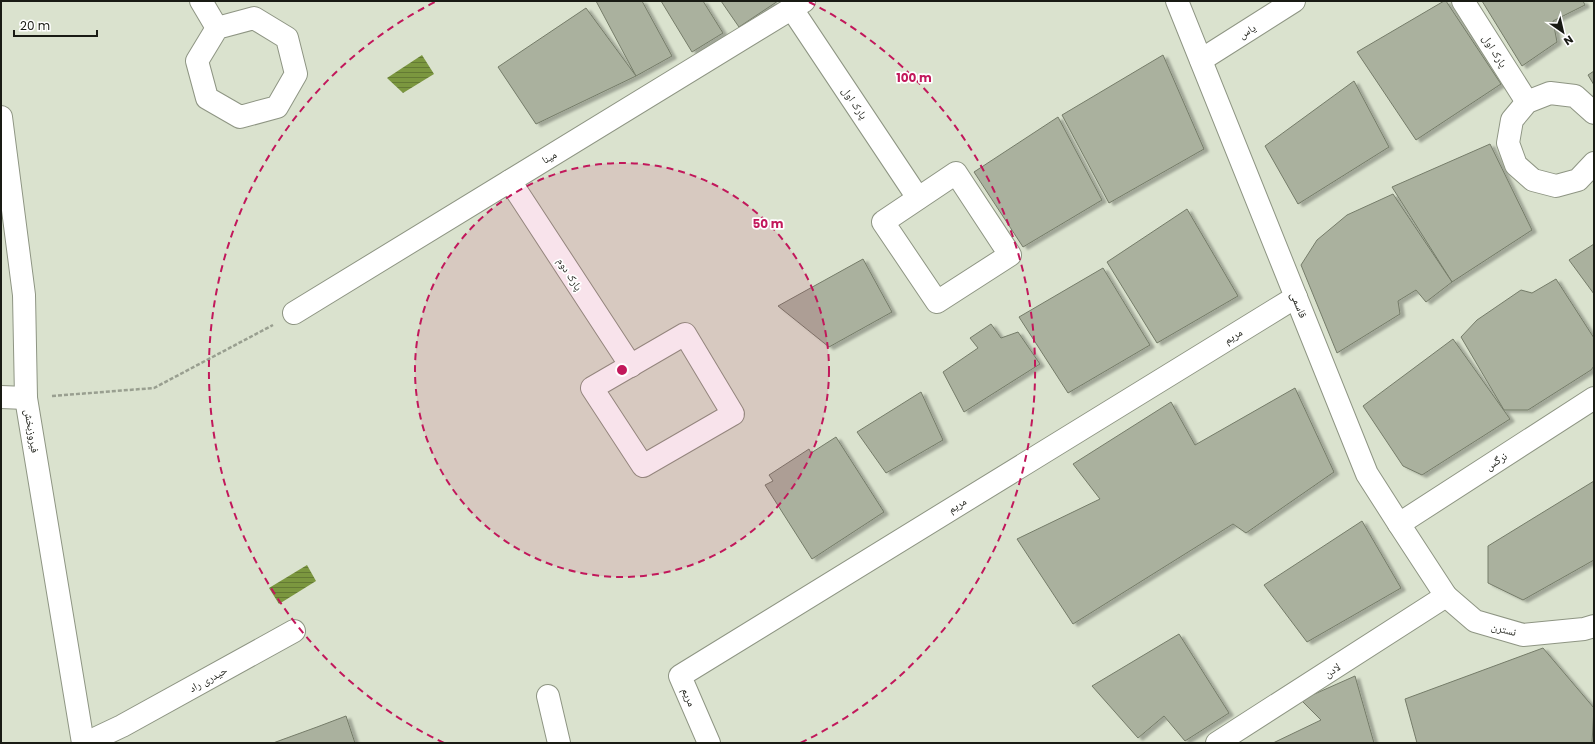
<svg xmlns="http://www.w3.org/2000/svg" width="1595" height="744" viewBox="0 0 1595 744" font-family="Poppins,'Noto Naskh Arabic',sans-serif">
<style>
.water{fill:url(#water-rules)}
.building{fill:#aab19e;stroke:#757c69;filter:url(#shadow)}
.lines{fill:none;stroke-linecap:round;stroke-linejoin:round}
.street-casing{stroke:#8e9583;stroke-width:24}
.path{stroke:#999f90;stroke-width:2.5;stroke-dasharray:4 2;stroke-linecap:butt}
.street{stroke:#fff;stroke-width:22}
.ring{fill:none;stroke:#c2185b;stroke-width:2;stroke-dasharray:7 5}
.labels{text-anchor:middle;stroke-width:3.5;stroke-linejoin:round;paint-order:stroke}
.street-label{font-size:11px;fill:#191b14;stroke:#fff}
.centre{fill:#c2185b;stroke:#fff;stroke-width:2}
.ring-label{font-size:12px;text-anchor:middle;font-weight:bold;fill:#c2185b;stroke:#fff;stroke-width:3.5;stroke-linejoin:round;paint-order:stroke}
</style>
<defs>
<pattern id="water-rules" width="6" height="5" patternUnits="userSpaceOnUse"><rect width="6" height="5" fill="#7b973f"/><path d="M0 2.5h6" fill="none" stroke="#647a34"/></pattern>
<filter id="shadow"><feDropShadow dx="4.5" dy="2.5" stdDeviation="1" flood-color="#0004"/></filter>
</defs>
<rect width="100%" height="100%" fill="#dae2ce"/>
<g class="water">
<polygon points="422,55 434,74 403,93 387,78"/>
<polygon points="307,565 316,581 279,604 269,588"/>
</g>
<g class="building">
<polygon points="596,1 642,1 672,56 636,76"/>
<polygon points="661,1 703,1 723,33 692,52"/>
<polygon points="721,1 778,1 739,27"/>
<polygon points="1444,1 1446,1 1501,84 1416,140 1357,52"/>
<polygon points="1482,1 1583,1 1585,5 1553,21 1557,42 1522,66"/>
<polygon points="586,8 636,76 536,124 498,67"/>
<polygon points="1163,55 1204,149 1109,203 1062,115"/>
<polygon points="1594,71 1594,85 1588,75"/>
<polygon points="1354,81 1389,147 1298,204 1265,146"/>
<polygon points="1058,117 1102,200 1023,247 974,172"/>
<polygon points="1490,144 1532,230 1452,282 1392,187"/>
<polygon points="1393,194 1452,282 1426,302 1416,290 1398,301 1400,314 1337,353 1301,265 1317,240 1347,215"/>
<polygon points="1187,209 1238,296 1157,343 1107,262"/>
<polygon points="1594,244 1594,294 1569,260"/>
<polygon points="863,259 892,312 829,347 778,306"/>
<polygon points="1103,268 1150,345 1068,393 1019,317"/>
<polygon points="1556,279 1594,338 1594,366 1591,370 1528,410 1504,410 1461,337 1477,320 1521,290 1532,293"/>
<polygon points="991,324 1001,338 1018,332 1040,364 964,412 943,372 978,348 970,338"/>
<polygon points="1453,339 1510,419 1422,475 1403,466 1363,406"/>
<polygon points="1295,388 1334,472 1246,533 1233,524 1073,624 1017,539 1100,499 1073,464 1171,402 1195,445"/>
<polygon points="921,392 943,440 886,473 857,432"/>
<polygon points="836,437 884,512 812,559 765,485 773,481 769,475 809,449 811,453"/>
<polygon points="1594,481 1594,560 1523,600 1488,583 1488,546"/>
<polygon points="1362,521 1401,588 1307,642 1264,585"/>
<polygon points="1179,634 1229,713 1185,741 1164,716 1138,738 1092,686"/>
<polygon points="1543,648 1594,708 1592,743 1417,743 1405,699"/>
<polygon points="1355,676 1374,743 1273,743 1321,720 1301,700"/>
<polygon points="346,716 355,743 273,743 317,727"/>
</g>
<g class="lines">
<defs>
<g id="street">
<polyline points="201,1 217,28"/>
<polyline points="1177,1 1367,474 1399,524 1446,596 1475,621 1523,635 1584,629 1594,626"/>
<polyline points="1463,1 1527,102"/>
<polyline points="792,9 918,198"/>
<polygon points="254,18 287,38 296,74 277,107 240,117 207,98 197,61 217,28"/>
<polyline points="1201,60 1294,1"/>
<polyline points="1594,113 1575,96 1550,93 1527,102 1512,120 1508,143 1516,165 1533,180 1556,186 1578,180 1594,163"/>
<polyline points="1,117 24,295 26,398 83,743"/>
<polygon points="956,173 1010,255 937,302 883,222"/>
<polyline points="510,181 631,366"/>
<polyline points="294,313 804,1"/>
<polygon points="685,334 733,414 643,466 592,388"/>
<polyline points="1,397 26,398"/>
<polyline points="1399,524 1594,398"/>
<polyline points="548,696 559,743"/>
<polyline points="86,743 122,726 294,631"/>
<polyline points="709,743 680,676 1296,297"/>
<polyline points="1217,743 1446,596"/>
</g>
</defs>
<use href="#street" class="street-casing"/>
<polyline class="path" points="52,396 154,388 273,325"/>
<use href="#street" class="street"/>
</g>
<circle cx="622" cy="370" r="207" fill="#c2185b" fill-opacity=".12"/>
<g class="ring">
<circle cx="622" cy="370" r="207"/>
<path d="M444 743A413 413 0 0 1 435 2M809 2A413 413 0 0 1 800 743"/>
</g>
<g class="labels">
<g class="street-label">
<text transform="translate(1247 31) rotate(-32)" y="4">یاس</text>
<text transform="translate(1495 51) rotate(58)" y="4">پارک اول</text>
<text transform="translate(855 103) rotate(56)" y="4">پارک اول</text>
<text transform="translate(549 157) rotate(-31)" y="4">مینا</text>
<text transform="translate(570 274) rotate(57)" y="4">پارک دوم</text>
<text transform="translate(1299 305) rotate(68)" y="4">قاسمی</text>
<text transform="translate(1233 336) rotate(-32)" y="4">مریم</text>
<text transform="translate(32 431) rotate(81)" y="4">فیروزبخش</text>
<text transform="translate(1496 461) rotate(-33)" y="4">نرگس</text>
<text transform="translate(957 505) rotate(-32)" y="4">مریم</text>
<text transform="translate(1504 629) rotate(15)" y="4">نسترن</text>
<text transform="translate(1332 670) rotate(-33)" y="4">لادن</text>
<text transform="translate(208 679) rotate(-29)" y="4">حیدری راد</text>
<text transform="translate(689 697) rotate(67)" y="4">مریم</text>
</g>
</g>
<circle cx="622" cy="370" r="6" class="centre"/>
<g class="ring-label">
<text x="914" y="82">100 m</text>
<text x="768" y="228">50 m</text>
</g>
<rect width="1595" height="744" fill="none" stroke="#191b14" stroke-width="4"/>
<g transform="translate(1563 32) rotate(146)" stroke="#ffffff" stroke-width="3" paint-order="stroke">
<path d="M0-3L7 15L0 10L-7 15Z" fill="#191b14"/>
<text y="-6" font-size="11" font-weight="bold" text-anchor="middle" fill="#191b14">N</text>
</g>
<path d="M14 30v6h83v-6" fill="none" stroke="#191b14" stroke-width="2"/>
<text x="20" y="30" font-size="12" fill="#191b14" stroke="#ffffff" stroke-width="3" paint-order="stroke">20 m</text>
</svg>
